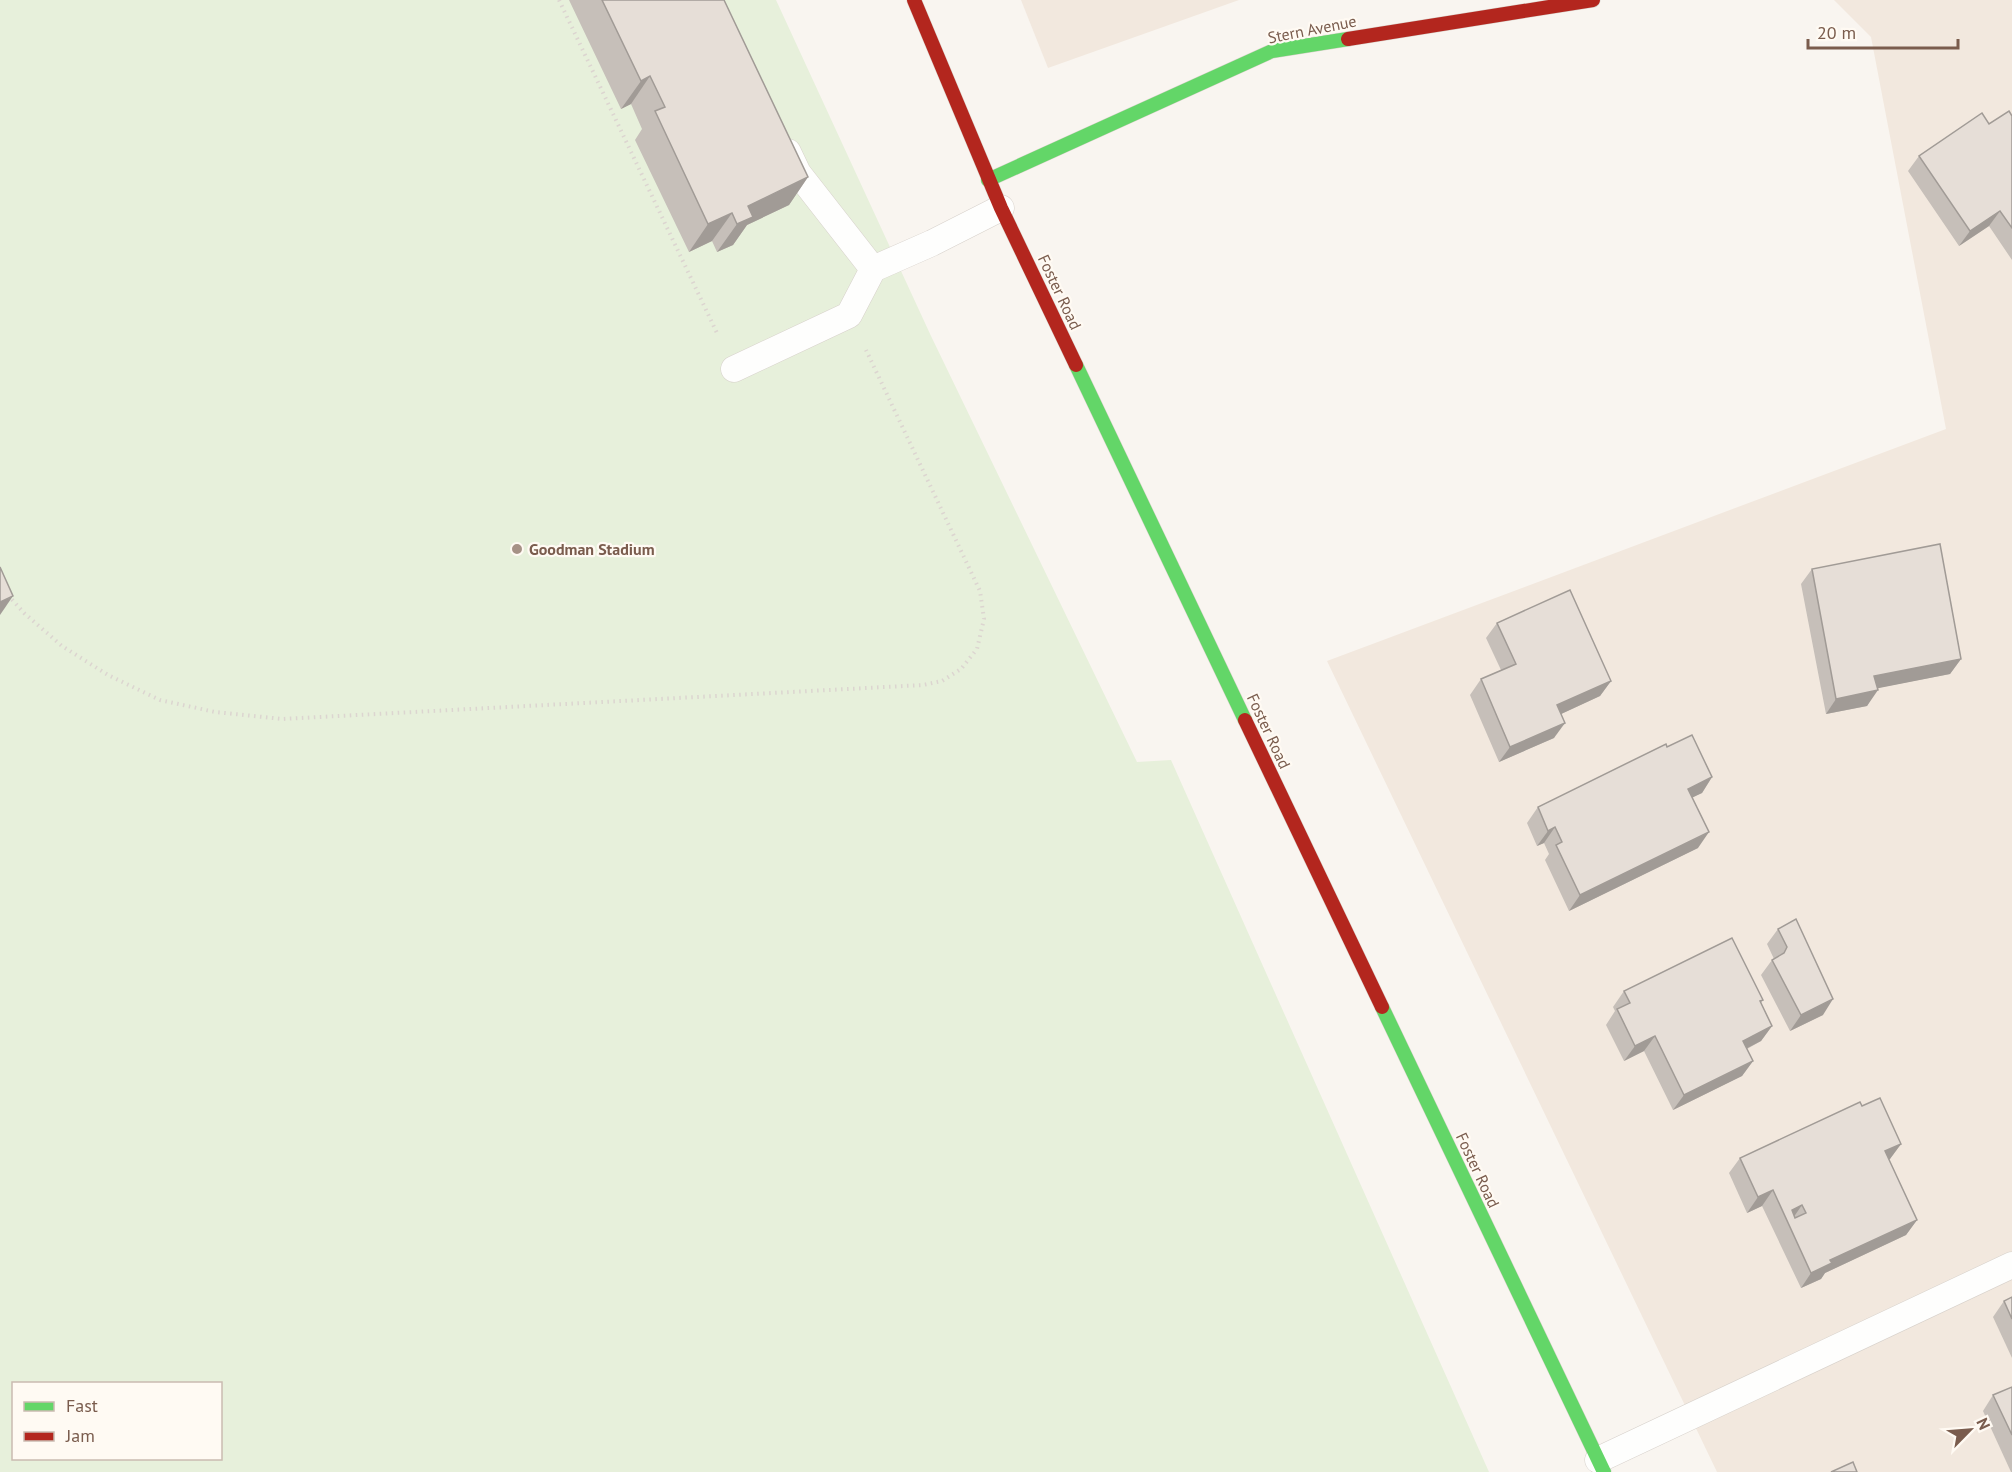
<svg xmlns="http://www.w3.org/2000/svg" width="2012" height="1472" viewBox="0 0 2012 1472" font-family="'PT Sans',sans-serif">
<style>
.residential{fill:#f2e8de}
.green{fill:#e7f0db;fill-rule:evenodd}
.lines{fill:none;stroke-linecap:round;stroke-linejoin:round}
.lane-casing{stroke:#d7d1cb;stroke-width:27}
.fast-casing{stroke:#d9d2cb;stroke-width:15}
.jam-casing{stroke:#d9d2cb;stroke-width:15}
.path{stroke:#dcd5d0;stroke-width:4;stroke-dasharray:1.5 4.5;stroke-linecap:butt}
.lane{stroke:#fefefd;stroke-width:26}
.fast{stroke:#63d668;stroke-width:14}
.jam{stroke:#b3261e;stroke-width:14}
.wall{fill:#c6bfb9}
.shaded-wall{fill:#a19b96}
.building{fill:#e6ded7;stroke:#a19b96;stroke-width:1.5;fill-rule:evenodd}
.poi-dot{fill:#a69286;stroke:#fffaf3;stroke-width:2}
.labels{text-anchor:middle;stroke-width:4.5;stroke-linejoin:round;paint-order:stroke}
.street-label{font-size:16px;fill:#7a5c4d;stroke:#fffaf3}
.poi-label{font-size:16px;font-weight:bold;fill:#7a5c4d;stroke:#fffaf3;text-anchor:start}
</style>
<rect width="100%" height="100%" fill="#f9f5f0"/>
<g class="residential">
<polygon points="1021,0 1239,0 1048,68"/>
<polygon points="1834,0 2012,0 2012,1472 1717,1472 1327,661 1946,429 1871,37"/>
</g>
<path class="green" d="M0,0h776l155,336 206,426 34,-2 318,712h-1489zM14,1384h206v74h-206z"/>
<g class="lines">
<defs>
<g id="lane">
<polyline points="873,269 932,243 1001,208"/>
<polyline points="734,369 849,315 873,269 798,173 788,152"/>
<polyline points="1598,1460 2012,1265"/>
</g>
<g id="fast">
<polyline points="988,180 1272,51 1348,39"/>
<polyline points="1076,365 1245,720"/>
<polyline points="1382,1007 1604,1472"/>
</g>
<g id="jam">
<polyline points="914,0 1001,208 1076,365"/>
<polyline points="1348,39 1593,0"/>
<polyline points="1245,720 1382,1007"/>
</g>
</defs>
<use href="#lane" class="lane-casing"/>
<use href="#fast" class="fast-casing"/>
<use href="#jam" class="jam-casing"/>
<g class="path">
<polyline points="559,0 717,333"/>
<polyline points="8,595 24,613 62,646 108,675 160,700 215,712 282,719 923,685 942,681 961,669 977,649 984,619 980,591 866,350"/>
</g>
<use href="#lane" class="lane"/>
<use href="#fast" class="fast"/>
<use href="#jam" class="jam"/>
</g>
<g class="wall">
<polygon points="569,0 724,0 808,177 789,205 747,225 733,245 717,252 712,241 689,252 635,140 642,129 631,104 621,109"/>
<polygon points="2012,116 2012,260 1989,226 1959,246 1908,171 1919,156 1989,124"/>
<polygon points="1812,569 1961,659 1950,674 1877,688 1867,706 1826,714 1801,584"/>
<polygon points="1497,623 1611,681 1600,696 1561,714 1554,738 1499,762 1470,695 1481,679 1501,670 1486,638"/>
<polygon points="1667,747 1712,777 1702,793 1692,797 1698,848 1569,911 1545,860 1549,854 1544,843 1537,846 1527,823 1538,807"/>
<polygon points="1778,929 1823,1015 1790,1031 1761,975 1772,960 1774,959 1767,944"/>
<polygon points="1624,991 1763,1000 1761,1003 1772,1026 1761,1041 1747,1049 1753,1061 1742,1076 1673,1110 1644,1051 1624,1061 1606,1025 1615,1011 1613,1007"/>
<polygon points="1862,1106 1901,1144 1889,1160 1917,1220 1906,1235 1825,1273 1821,1279 1801,1288 1762,1206 1747,1213 1729,1173 1740,1158"/>
<polygon points="2012,1297 2012,1358 1993,1317 2004,1301"/>
<polygon points="2012,1387 2012,1472 2011,1472 1983,1411 1993,1395"/>
</g>
<g class="shaded-wall">
<polygon points="650,76 631,104 621,109 641,81"/>
<polygon points="808,177 789,205 747,225 733,245 717,252 737,224 748,206"/>
<polygon points="2000,211 1989,226 1959,246 1970,231"/>
<polygon points="732,213 712,241 689,252 708,224"/>
<polygon points="13,596 0,615 0,602"/>
<polygon points="1961,659 1950,674 1864,691 1874,676"/>
<polygon points="1611,681 1600,696 1546,721 1557,705"/>
<polygon points="1878,690 1867,706 1826,714 1836,699"/>
<polygon points="1565,723 1554,738 1499,762 1510,747"/>
<polygon points="1712,777 1702,793 1677,805 1688,789"/>
<polygon points="1555,827 1544,843 1537,846 1548,831"/>
<polygon points="1709,832 1698,848 1569,911 1580,895"/>
<polygon points="1833,999 1823,1015 1790,1031 1801,1015"/>
<polygon points="1772,1026 1761,1041 1732,1056 1743,1041"/>
<polygon points="1655,1036 1644,1051 1624,1061 1635,1046"/>
<polygon points="1753,1061 1742,1076 1673,1110 1684,1095"/>
<polygon points="1901,1144 1890,1159 1874,1167 1885,1151"/>
<polygon points="1773,1190 1762,1206 1747,1213 1758,1197"/>
<polygon points="1802,1205 1791,1221 1792,1210"/>
<polygon points="1917,1220 1906,1235 1825,1273 1821,1279 1801,1288 1811,1273 1830,1260"/>
</g>
<g class="building">
<polygon points="602,0 724,0 808,177 748,206 753,217 737,224 732,213 708,224 655,111 665,107 650,76 641,81"/>
<polygon points="2009,111 2012,116 2012,228 2000,211 1970,231 1919,156 1982,113 1989,124"/>
<polygon points="1940,544 1961,659 1874,676 1878,690 1836,699 1812,569"/>
<polygon points="0,567 13,596 0,602"/>
<polygon points="1570,590 1611,681 1557,705 1565,723 1510,747 1481,679 1516,664 1497,623"/>
<polygon points="1692,735 1712,777 1688,789 1709,832 1580,895 1556,845 1562,842 1555,827 1548,831 1538,807 1666,744 1667,747"/>
<polygon points="1796,919 1833,999 1801,1015 1772,960 1784,953 1787,947 1778,929"/>
<polygon points="1732,938 1763,1000 1760,1001 1772,1026 1743,1041 1753,1061 1684,1095 1655,1036 1635,1046 1617,1009 1630,1003 1624,991"/>
<path d="M1880,1098l21,46 -16,7 32,69 -87,40 2,3 -21,10 -38,-83 -15,7 -18,-39 120,-56 2,4zM1802,1205l4,8 -11,5 -3,-8z"/>
<polygon points="2012,1297 2012,1319 2004,1301"/>
<polygon points="2012,1387 2012,1435 1993,1395"/>
<polygon points="1853,1462 1857,1472 1831,1472"/>
</g>
<circle class="poi-dot" cx="517" cy="549" r="6"/>
<g class="labels">
<g class="street-label">
<text transform="translate(1312 29) rotate(-11)" y="6">Stern Avenue</text>
<text transform="translate(1060 292) rotate(65)" y="6">Foster Road</text>
<text transform="translate(1269 731) rotate(65)" y="6">Foster Road</text>
<text transform="translate(1478 1170) rotate(65)" y="6">Foster Road</text>
</g>
<g class="poi-label">
<text x="529" y="555">Goodman Stadium</text>
</g>
</g>
<rect x="12" y="1382" width="210" height="78" fill="#fffaf3" stroke="#cabbb1" stroke-width="1.5"/>
<rect x="24" y="1402" width="30" height="9" fill="#63d668" stroke="#cabbb1" stroke-width="1.5"/>
<text x="66" y="1412" font-size="18" fill="#7a5c4d">Fast</text>
<rect x="24" y="1432" width="30" height="9" fill="#b3261e" stroke="#cabbb1" stroke-width="1.5"/>
<text x="66" y="1442" font-size="18" fill="#7a5c4d">Jam</text>
<g transform="translate(1970 1430) rotate(65)" stroke="#fffaf3" stroke-width="4.5" paint-order="stroke">
<path d="M0-4.5L10 22L0 15L-10 22Z" fill="#7a5c4d"/>
<text y="-9" font-size="16" font-weight="bold" text-anchor="middle" fill="#7a5c4d">N</text>
</g>
<path d="M1808 39v9h150v-9" fill="none" stroke="#7a5c4d" stroke-width="3"/>
<text x="1817" y="39" font-size="18" fill="#7a5c4d" stroke="#fffaf3" stroke-width="4.5" paint-order="stroke">20 m</text>
</svg>
